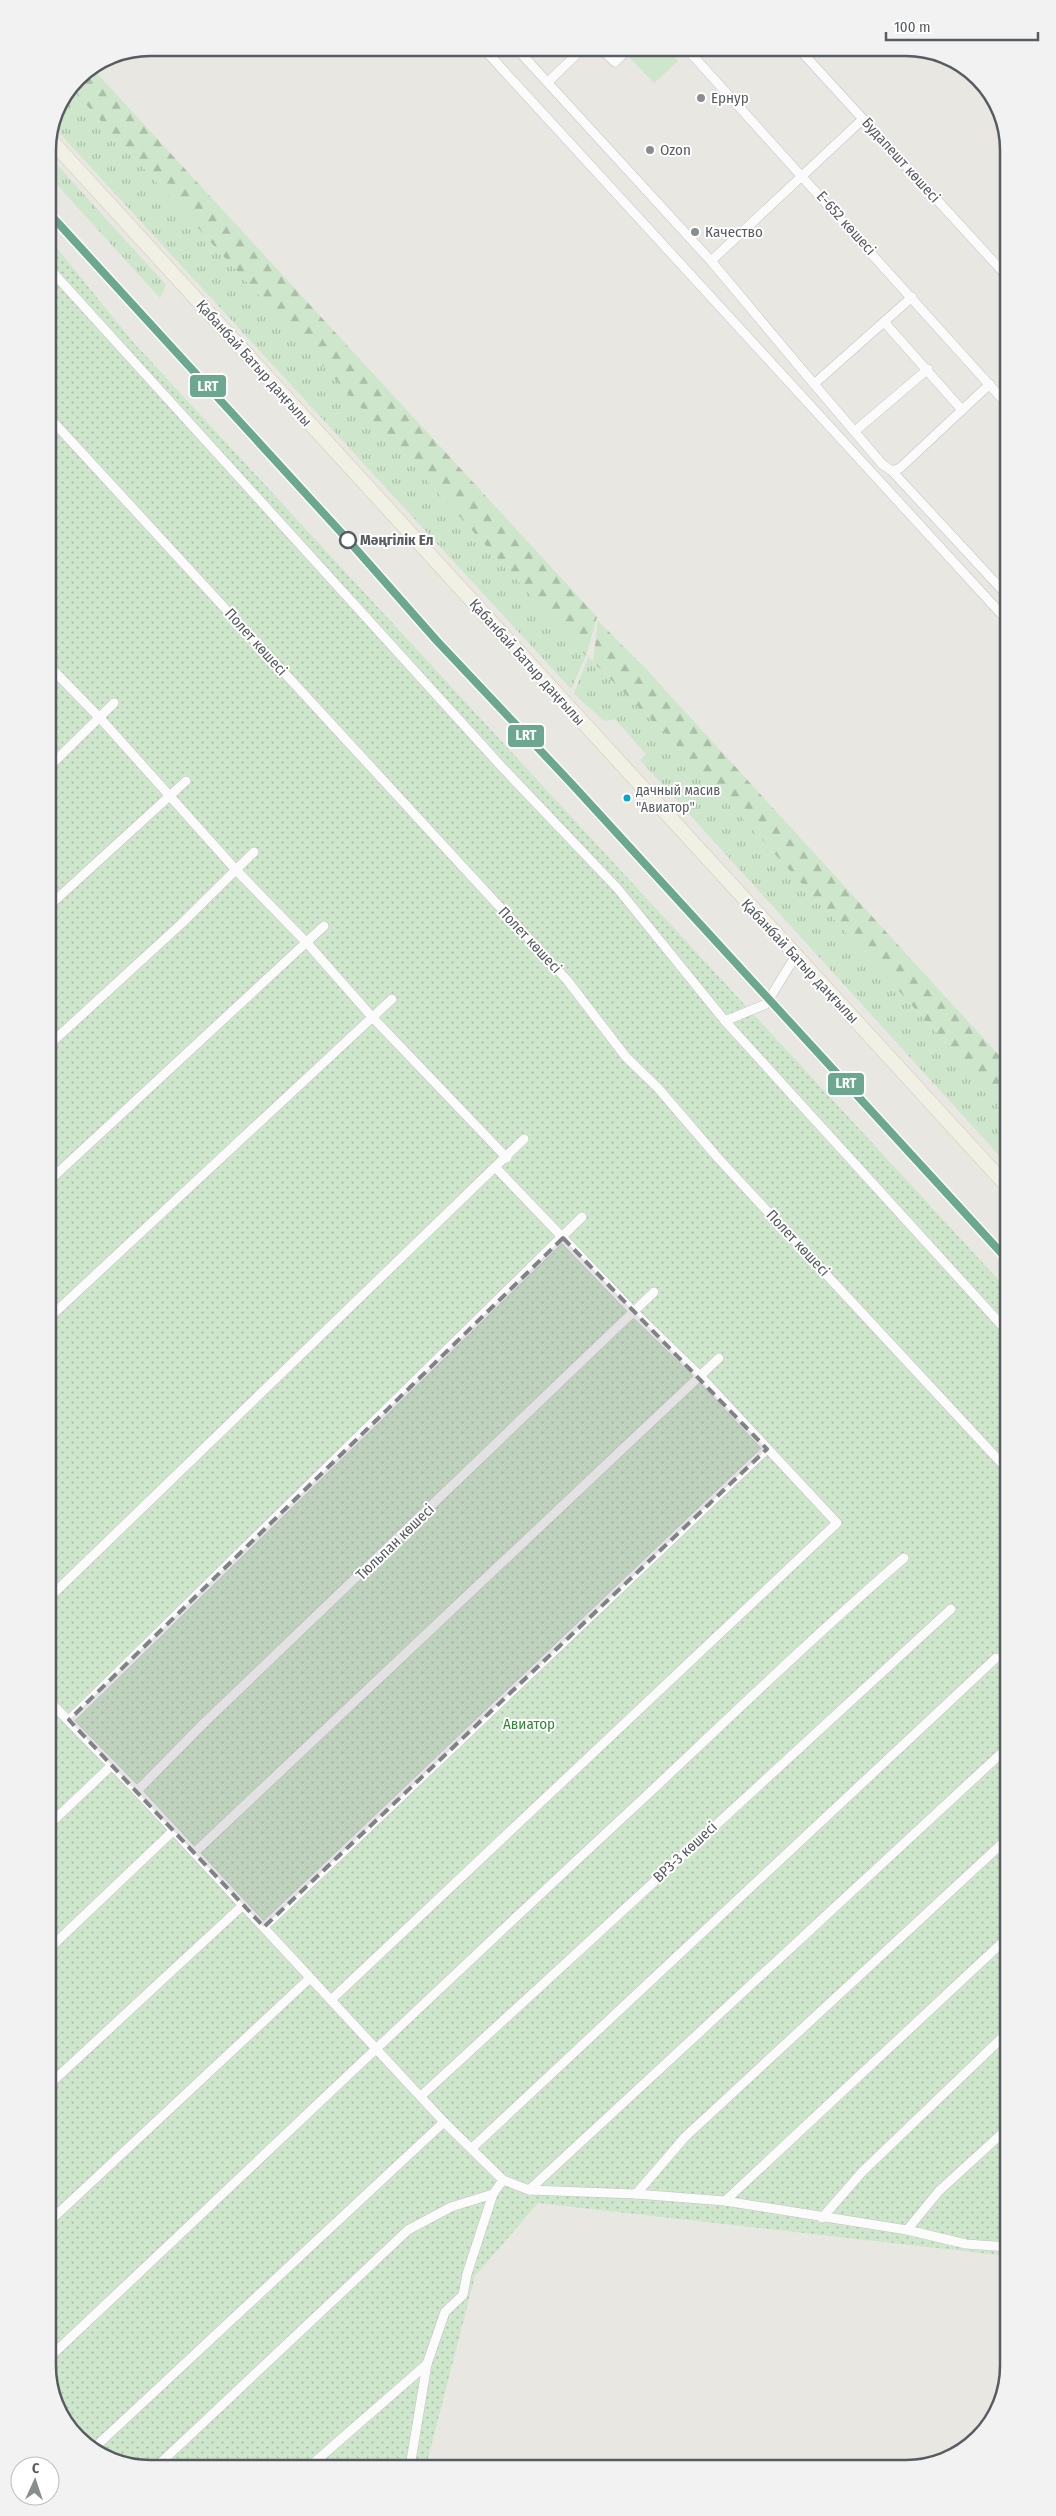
<svg xmlns="http://www.w3.org/2000/svg" width="1056" height="2516" viewBox="0 0 1056 2516" font-family="'Fira Sans Condensed',sans-serif">
<style>
.grass{fill:url(#grass-tufts)}
.forest{fill:url(#forest-firs)}
.park{fill:#cee6cb}
.garden{fill:url(#garden-dots)}
.lines{fill:none;stroke-linecap:round;stroke-linejoin:round}
.minor-casing{stroke:#c5c4c3;stroke-width:10}
.primary-casing{stroke:#d2c8ae;stroke-width:15}
.minor{stroke:#fcfbfb;stroke-width:9}
.primary{stroke:#f1f0e5;stroke-width:14}
.rail-1-casing{stroke:#fff;stroke-width:11}
.rail-1{stroke:#6ba88f;stroke-width:8}
.marked{fill:#808385;fill-opacity:0.2;stroke:#808385;stroke-width:4;stroke-dasharray:10 6;stroke-linejoin:round}
.poi-dot{fill:#8a8d8e;stroke:#fff;stroke-width:2}
.stop-dot{fill:#fff;stroke:#585c61;stroke-width:2.5}
.bus-dot{fill:#00a9ce;stroke:#fff;stroke-width:2}
.labels{text-anchor:middle;stroke-width:4;stroke-linejoin:round;paint-order:stroke}
.bus-label{font-size:14px;fill:#585c61;stroke:#fff;text-anchor:start}
.poi-label{font-size:15px;fill:#585c61;stroke:#fff;text-anchor:start}
.street-label{font-size:15px;fill:#585c61;stroke:#fff}
.stop-label{font-size:15px;font-weight:bold;fill:#585c61;stroke:#fff;text-anchor:start}
.park-label{font-size:15px;fill:#308734;stroke:#fff}
.rim{fill:none;stroke:#585c61;stroke-width:2.5}
.line-badge{stroke:#fff;stroke-width:2}
.badge-label{font-size:14px;text-anchor:middle;font-weight:bold;fill:#fff}
</style>
<defs>
<pattern id="grass-tufts" width="24" height="20" patternUnits="userSpaceOnUse" patternTransform="scale(1.25)"><rect width="24" height="20" fill="#cee6cb"/><path d="M3 7l-1-3M5 7V3M7 7l1-3M15 17l-1-3M17 17v-4M19 17l1-3" fill="none" stroke="#aabea8"/></pattern>
<pattern id="forest-firs" width="22" height="20" patternUnits="userSpaceOnUse" patternTransform="scale(1.25)"><rect width="22" height="20" fill="#cee6cb"/><path d="M5 1l3.5 6h-7zM16 11l3.5 6h-7z" fill="#aabea8"/></pattern>
<pattern id="garden-dots" width="8" height="8" patternUnits="userSpaceOnUse" patternTransform="scale(1.25)"><rect width="8" height="8" fill="#cee6cb"/><path d="M2 2h.1M6 6h.1" fill="none" stroke="#aabea8" stroke-width="1.8" stroke-linecap="round"/></pattern>
</defs>
<rect width="100%" height="100%" fill="#e8e7e2"/>
<g class="grass">
<polygon points="71,88 586,656 571,689 52,125 55,111"/>
<polygon points="48,155 166,285 160,298 48,175"/>
<polygon points="588,657 667,735 1005,1108 1006,1163 640,760 646,754 615,719 604,721 574,694"/>
</g>
<g class="forest">
<polygon points="92,68 597,617 586,656 71,88 78,77"/>
<polygon points="598,621 645,668 1005,1062 1005,1108 667,735 593,662"/>
</g>
<polygon class="park" points="639,48 665,48 678,61 654,83 629,57"/>
<polygon class="garden" points="48,237 133,342 1006,1288 1008,2256 538,2203 475,2276 426,2466 144,2468 88,2447 53,2398"/>
<g class="lines">
<defs>
<g id="minor">
<polyline points="483,48 1004,617"/>
<polyline points="516,48 711,261 814,384"/>
<polyline points="600,48 615,62 629,48"/>
<polyline points="686,48 1004,401"/>
<polyline points="798,48 1003,272"/>
<polyline points="548,82 583,48"/>
<polyline points="711,261 863,119"/>
<polyline points="48,267 501,766 618,889 725,1021 1006,1330"/>
<polyline points="885,323 962,410 900,468 892,471 882,464 814,384 912,297"/>
<polyline points="962,410 990,384"/>
<polyline points="48,416 567,980 626,1057 658,1088 718,1158 1006,1468"/>
<polyline points="855,431 928,369"/>
<polyline points="892,471 1004,592"/>
<polyline points="49,666 100,718 236,870 307,943 373,1018 507,1158"/>
<polyline points="49,767 114,703"/>
<polyline points="49,906 186,781"/>
<polyline points="725,1021 766,1004 795,957"/>
<polyline points="50,1044 181,924 254,852"/>
<polyline points="50,1180 324,926"/>
<polyline points="50,1317 392,999"/>
<polyline points="51,1596 524,1139"/>
<polyline points="51,1703 137,1791 444,2122 503,2180 529,2190 636,2194 725,2201 907,2230 966,2244 1008,2247"/>
<polyline points="69,1720 582,1217"/>
<polyline points="137,1791 204,1723 654,1292"/>
<polyline points="52,1822 112,1765"/>
<polyline points="194,1853 719,1358"/>
<polyline points="264,1927 767,1449"/>
<polyline points="52,1946 173,1831"/>
<polyline points="331,2000 837,1523 701,1377 635,1313 496,1168"/>
<polyline points="52,2082 242,1906"/>
<polyline points="421,2096 951,1609"/>
<polyline points="472,2148 996,1658"/>
<polyline points="529,2190 1007,1748"/>
<polyline points="636,2194 685,2137 1007,1839"/>
<polyline points="725,2201 1007,1938"/>
<polyline points="822,2218 862,2172 1008,2032"/>
<polyline points="52,2219 310,1978"/>
<polyline points="907,2230 939,2191 1008,2128"/>
<path d="M53,2354c198,-186 394,-374 593,-558 85,-80 170,-162 258,-238"/>
<polyline points="93,2449 444,2122"/>
<polyline points="309,2467 427,2364"/>
<polyline points="410,2467 427,2364 445,2312 463,2295 467,2274 493,2194 503,2180"/>
<polyline points="155,2468 408,2230 451,2207 493,2194"/>
</g>
<polyline id="primary" points="49,138 1006,1185"/>
</defs>
<use href="#minor" class="minor-casing"/>
<use href="#primary" class="primary-casing"/>
<use href="#minor" class="minor"/>
<use href="#primary" class="primary"/>
<defs>
<polyline id="rail-1" points="48,212 348,540 437,641 570,782 1006,1258"/>
</defs>
<use href="#rail-1" class="rail-1-casing"/>
<use href="#rail-1" class="rail-1"/>
</g>
<path class="marked" d="M563,1238l204,211 -503,478 -195,-207z"/>
<g class="poi-dot">
<circle cx="701" cy="98" r="5"/>
<circle cx="650" cy="150" r="5"/>
<circle cx="695" cy="232" r="5"/>
</g>
<circle class="stop-dot" cx="348" cy="540" r="8"/>
<circle class="bus-dot" cx="627" cy="798" r="4.5"/>
<g class="labels">
<g class="bus-label">
<text x="636" y="795">дачный масив<tspan x="636" dy="17">"Авиатор"</tspan></text>
</g>
<g class="poi-label">
<text x="711" y="103">Ернур</text>
<text x="660" y="155">Ozon</text>
<text x="705" y="237">Качество</text>
</g>
<g class="street-label">
<text transform="translate(901 160) rotate(48)" y="5">Будапешт көшесі</text>
<text transform="translate(846 223) rotate(48)" y="5">Е-652 көшесі</text>
<text transform="translate(254 363) rotate(48)" y="5">Қабанбай Батыр даңғылы</text>
<text transform="translate(256 642) rotate(48)" y="5">Полет көшесі</text>
<text transform="translate(527 662) rotate(48)" y="5">Қабанбай Батыр даңғылы</text>
<text transform="translate(530 940) rotate(47)" y="5">Полет көшесі</text>
<text transform="translate(800 961) rotate(47)" y="5">Қабанбай Батыр даңғылы</text>
<text transform="translate(798 1243) rotate(47)" y="5">Полет көшесі</text>
<text transform="translate(395 1542) rotate(-44)" y="5">Тюльпан көшесі</text>
<text transform="translate(685 1852) rotate(-43)" y="5">ВРЗ-3 көшесі</text>
</g>
<g class="stop-label">
<text x="360" y="545">Мәңгілік Ел</text>
</g>
<g class="park-label">
<text x="529" y="1729">Авиатор</text>
</g>
</g>
<path d="M0 0H1056V2516H0ZM150 56H906A94 94 0 0 1 1000 150V2366A94 94 0 0 1 906 2460H150A94 94 0 0 1 56 2366V150A94 94 0 0 1 150 56Z" fill="#f2f2f2" fill-rule="evenodd"/>
<path class="rim" d="M150 56H906A94 94 0 0 1 1000 150V2366A94 94 0 0 1 906 2460H150A94 94 0 0 1 56 2366V150A94 94 0 0 1 150 56Z"/>
<g class="line-badge">
<rect x="189" y="374" width="38" height="24" rx="5" fill="#6ba88f"/>
<rect x="507" y="724" width="38" height="24" rx="5" fill="#6ba88f"/>
<rect x="827" y="1072" width="38" height="24" rx="5" fill="#6ba88f"/>
</g>
<g class="badge-label">
<text x="208" y="391">LRT</text>
<text x="526" y="740">LRT</text>
<text x="846" y="1088">LRT</text>
</g>
<g transform="translate(35 2481) rotate(3)"><circle r="24" fill="#ffffff" stroke="#bcbec0"/>
<path d="M0-4L9 19L0 12L-9 19Z" fill="#8a8d8e"/>
<text y="-8" font-size="14" font-weight="bold" text-anchor="middle" fill="#585c61">С</text>
</g>
<path d="M886 32v8h152v-8" fill="none" stroke="#585c61" stroke-width="2.5"/>
<text x="894" y="32" font-size="15" fill="#585c61" stroke="#ffffff" stroke-width="4" paint-order="stroke">100 m</text>
</svg>
